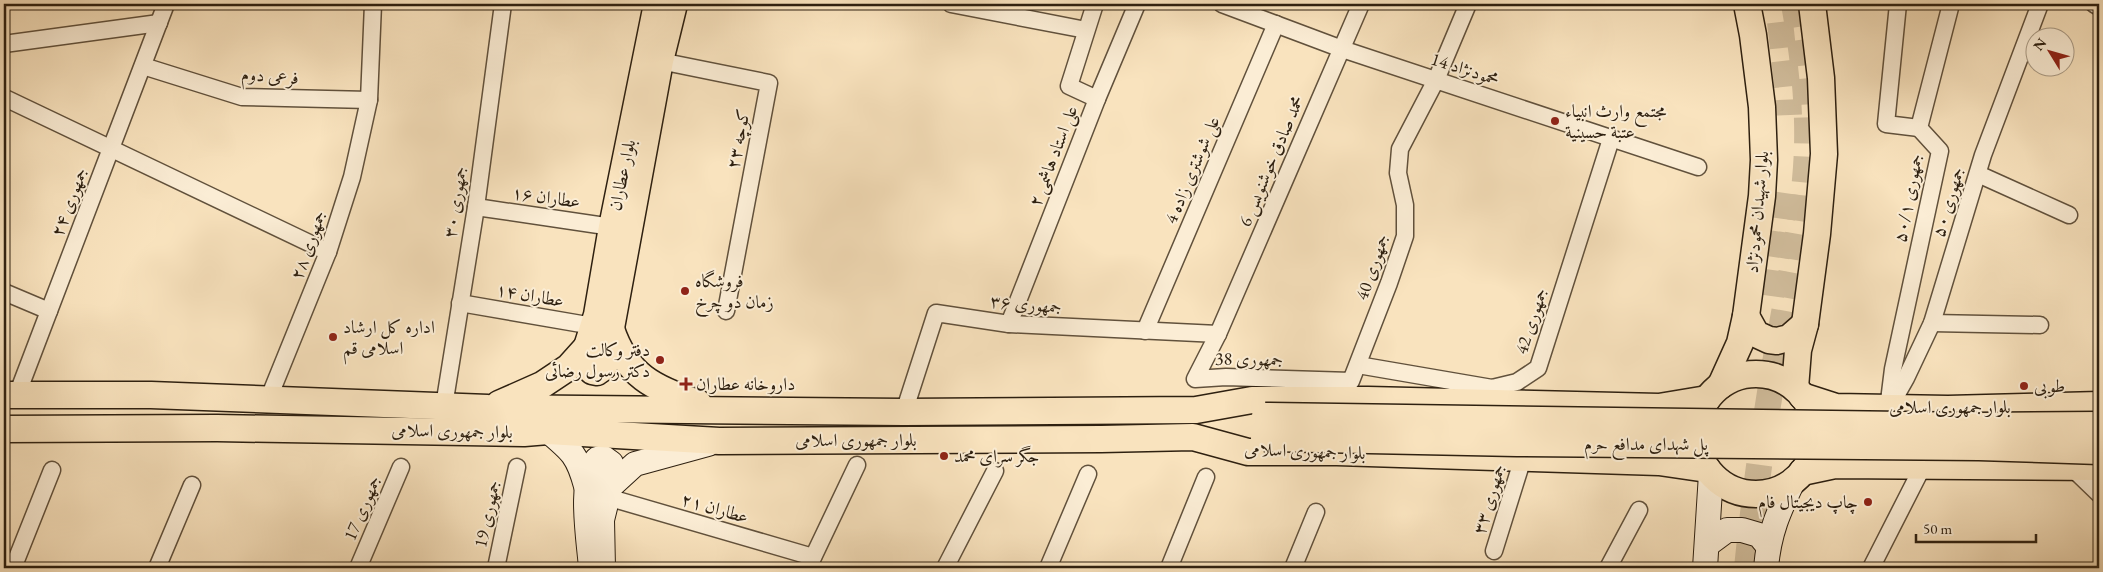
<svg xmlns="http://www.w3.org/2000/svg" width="2103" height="572" viewBox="0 0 2103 572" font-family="'EB Garamond',Amiri,serif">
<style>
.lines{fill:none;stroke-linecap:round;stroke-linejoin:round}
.primary-tunnel{stroke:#d0bc9b;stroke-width:26;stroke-dasharray:26 13;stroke-linecap:butt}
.minor-casing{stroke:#61513c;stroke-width:19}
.secondary-casing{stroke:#2e2010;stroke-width:26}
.primary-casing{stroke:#2e2010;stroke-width:29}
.minor{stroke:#fbedd5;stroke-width:16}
.secondary{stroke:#fbedd5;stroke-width:24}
.primary{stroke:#f9e3be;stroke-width:26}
.primary-bridge-casing{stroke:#2e2010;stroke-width:29;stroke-linecap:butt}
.primary-bridge{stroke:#f9e3be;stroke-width:26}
.poi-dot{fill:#8f2418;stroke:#fbedd5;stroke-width:2}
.labels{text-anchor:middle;stroke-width:4;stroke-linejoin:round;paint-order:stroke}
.street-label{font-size:18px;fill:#2e2010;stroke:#fbedd5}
.poi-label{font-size:18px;fill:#2e2010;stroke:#fbedd5;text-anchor:start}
</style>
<rect width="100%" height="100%" fill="#f9e3be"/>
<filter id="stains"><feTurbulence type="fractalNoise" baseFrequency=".004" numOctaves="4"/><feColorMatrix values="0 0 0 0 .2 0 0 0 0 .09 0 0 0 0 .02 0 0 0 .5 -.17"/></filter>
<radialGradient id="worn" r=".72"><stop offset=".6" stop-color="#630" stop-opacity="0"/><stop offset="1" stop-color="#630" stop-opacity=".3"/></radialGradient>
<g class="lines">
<g class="primary-tunnel">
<polyline points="1780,22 1788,94 1789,115"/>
<polyline points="1771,296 1786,191"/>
<path d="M1747,568c8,-80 20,-165 35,-244 12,-68 27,-134 25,-203 -1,-40 -6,-78 -13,-117"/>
</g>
<defs>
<g id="minor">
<polyline points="951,4 1086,30"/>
<polyline points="1095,4 1069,86 1097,99"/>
<polyline points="1222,4 1342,49 1698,167"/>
<polyline points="1361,4 1218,334 1195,379 1226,377 1351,381 1389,283 1405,236 1405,205 1398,173 1400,149 1436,80 1468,4"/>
<polyline points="1898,4 1886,124 1919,128"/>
<polyline points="2094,4 2099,7"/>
<polyline points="4,44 159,23"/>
<polyline points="660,61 769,83 726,311"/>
<polyline points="143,66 242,97 369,100"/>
<polyline points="7,99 328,252"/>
<polyline points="1978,174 2069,215"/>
<polyline points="476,207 612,227"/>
<polyline points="4,292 49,311"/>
<polyline points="460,303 593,326"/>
<polyline points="1932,323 2040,325"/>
<polyline points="1009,324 1097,99 1137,4"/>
<polyline points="1145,331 1276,24"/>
<polyline points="1358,365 1492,388 1517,382 1538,368 1611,139"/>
<polyline points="17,395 166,4"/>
<polyline points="268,400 328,252 352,177 369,100 373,4"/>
<polyline points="1889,401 1893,369 1940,151 1919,128 1951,4"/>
<polyline points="444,406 476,207 503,4"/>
<polyline points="1889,408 1906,378 1932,323 1983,155 2040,4"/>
<polyline points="904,412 936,313 1009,324 1218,334"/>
<polyline points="2071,467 2099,494"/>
<polyline points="607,497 813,557"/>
<polyline points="1494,551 1523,458"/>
<polyline points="13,568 52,470"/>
<polyline points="157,568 192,485"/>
<polyline points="358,568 401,467"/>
<polyline points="496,568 517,467"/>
<polyline points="808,568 857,465"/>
<polyline points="945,568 995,471"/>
<polyline points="1048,568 1088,474"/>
<polyline points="1169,568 1206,477"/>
<polyline points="1293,568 1316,512"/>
<polyline points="1608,568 1639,510"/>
<polyline points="1871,568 1923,466"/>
</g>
<g id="secondary">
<path d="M548,431c24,20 30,25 38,55"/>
<polyline points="611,486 635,464 708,444"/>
<polyline points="1708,544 1727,530 1742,530 1759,535 1768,546"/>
<path d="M591,568c-2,-28 -13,-88 6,-109l7,-1 7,5 1,16 -10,41 1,48"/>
<polyline points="1705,568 1711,474"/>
<path d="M1766,568c3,-36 13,-57 28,-89"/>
</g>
<g id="primary">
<path d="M657,4l-45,223 -15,88 -10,32 -1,13 2,6 4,5 5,1c15,-8 13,-29 14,-44l49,-267 14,-57"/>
<polyline points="1746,316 1756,334 1769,340 1777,341 1789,338 1805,324"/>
<path d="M611,329c15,46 43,60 87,74"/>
<circle cx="1756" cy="434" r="60"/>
<polyline points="1721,385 1740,343 1746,316 1762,196 1764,160 1762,107 1753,35 1747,4"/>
<polyline points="1795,388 1798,350 1805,324 1817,234 1824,154 1821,78 1812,4"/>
<polyline points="4,395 151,395 488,408 904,412 1196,410 1252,400 1368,400 1659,407 1707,399"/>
<polyline points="1802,396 1836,407 1948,409 2099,405"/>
<polyline points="499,404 542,385 569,367 587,347"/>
<polyline points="4,429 217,428 524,433 548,431 719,441 1101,439 1193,437 1248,452 1337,452 1659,462 1707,469"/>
<polyline points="1802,472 1835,465 2099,467"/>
</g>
</defs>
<use href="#minor" class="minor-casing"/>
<use href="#secondary" class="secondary-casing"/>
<use href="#primary" class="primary-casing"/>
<use href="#minor" class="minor"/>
<use href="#secondary" class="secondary"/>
<use href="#primary" class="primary"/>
<defs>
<g id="primary-bridge">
<polyline points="1265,416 1976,426 2099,425"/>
<polyline points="1264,438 1517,443 1979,447 2099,451"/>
</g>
</defs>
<use href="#primary-bridge" class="primary-bridge-casing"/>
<use href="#primary-bridge" class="primary-bridge"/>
</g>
<g class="poi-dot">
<circle cx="1555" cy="121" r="5"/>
<circle cx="685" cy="291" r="5"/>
<circle cx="333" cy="337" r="5"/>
<circle cx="660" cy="360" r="5"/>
<path d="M683.5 376.5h5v5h5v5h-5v5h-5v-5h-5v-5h5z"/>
<circle cx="2024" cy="386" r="5"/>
<circle cx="944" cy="456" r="5"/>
<circle cx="1868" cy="502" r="5"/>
</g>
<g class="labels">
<g class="street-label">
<text transform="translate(1465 69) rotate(18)" y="6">محمودنژاد 14</text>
<text transform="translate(270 76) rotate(4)" y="6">فرعی دوم</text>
<text transform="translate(738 139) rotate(-79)" y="6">کوچه ۲۳</text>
<text transform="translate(1053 156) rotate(-69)" y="6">علی استاد هاشمی ۲</text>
<text transform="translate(1271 161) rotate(-67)" y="6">محمد صادق خوشنویس 6</text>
<text transform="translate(1192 170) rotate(-67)" y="6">علی شوشتری زاده 4</text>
<text transform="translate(622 175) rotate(-78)" y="6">بلوار عطاران</text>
<text transform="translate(546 197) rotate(8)" y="6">عطاران ۱۶</text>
<text transform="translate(1908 198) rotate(-79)" y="6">جمهوری ۵۰/۱</text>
<text transform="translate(69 202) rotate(-69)" y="6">جمهوری ۲۴</text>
<text transform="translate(455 202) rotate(-81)" y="6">جمهوری ۳۰</text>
<text transform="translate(1948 202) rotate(-73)" y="6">جمهوری ۵۰</text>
<text transform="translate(1757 212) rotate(-85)" y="6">بلوار شهیدان محمودنژاد</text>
<text transform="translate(308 245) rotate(-70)" y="6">جمهوری ۲۸</text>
<text transform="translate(1372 267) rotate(-71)" y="6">جمهوری 40</text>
<text transform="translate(530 295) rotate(10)" y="6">عطاران ۱۴</text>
<text transform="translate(1026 304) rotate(5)" y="6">جمهوری ۳۶</text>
<text transform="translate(1531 321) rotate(-72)" y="6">جمهوری 42</text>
<text transform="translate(1249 359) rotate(1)" y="6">جمهوری 38</text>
<text x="1950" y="413">بلوار جمهوری اسلامی</text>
<text transform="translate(452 431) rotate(1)" y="6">بلوار جمهوری اسلامی</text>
<text x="856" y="446">بلوار جمهوری اسلامی</text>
<text x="1646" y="450">پل شهدای مدافع حرم</text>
<text transform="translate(1305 451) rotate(2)" y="6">بلوار جمهوری اسلامی</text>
<text transform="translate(1489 499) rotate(-73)" y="6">جمهوری ۳۳</text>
<text transform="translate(362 508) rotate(-67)" y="6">جمهوری 17</text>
<text transform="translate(715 508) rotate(16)" y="6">عطاران ۲۱</text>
<text transform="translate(487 514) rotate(-78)" y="6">جمهوری 19</text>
</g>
<g class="poi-label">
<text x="1565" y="117">مجتمع وارث انبياء<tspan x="1565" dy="21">عتبة حسينية</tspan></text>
<text x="695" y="287">فروشگاه<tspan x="695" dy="21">زمان دو چرخ</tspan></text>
<text x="343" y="333">اداره کل ارشاد<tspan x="343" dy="21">اسلامی قم</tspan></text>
<text x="650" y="356" text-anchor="end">دفتر وکالت<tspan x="650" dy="21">دکتر رسول رضائی</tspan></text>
<text x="696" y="390">داروخانه عطاران</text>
<text x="2034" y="392">طوبی</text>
<text x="954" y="462">جگر سرای محمد</text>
<text x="1858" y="508" text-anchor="end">چاپ دیجیتال فام</text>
</g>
</g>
<rect width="2103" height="572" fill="none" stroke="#f9e3be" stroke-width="20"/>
<rect x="5" y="5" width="2093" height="562" fill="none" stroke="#2e2010" stroke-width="2.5"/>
<rect x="10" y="10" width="2083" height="552" fill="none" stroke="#2e2010"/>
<g transform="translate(2050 52) rotate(307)"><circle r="24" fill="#fbedd5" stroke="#a99b86"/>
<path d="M0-4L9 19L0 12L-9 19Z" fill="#8f2418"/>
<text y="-8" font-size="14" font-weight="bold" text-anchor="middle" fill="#2e2010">N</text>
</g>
<path d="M1916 534v8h120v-8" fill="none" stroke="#2e2010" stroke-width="2.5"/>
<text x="1923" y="534" font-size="15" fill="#2e2010" stroke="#fbedd5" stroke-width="4" paint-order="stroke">50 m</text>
<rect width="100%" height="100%" filter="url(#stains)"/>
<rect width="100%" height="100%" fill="url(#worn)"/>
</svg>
